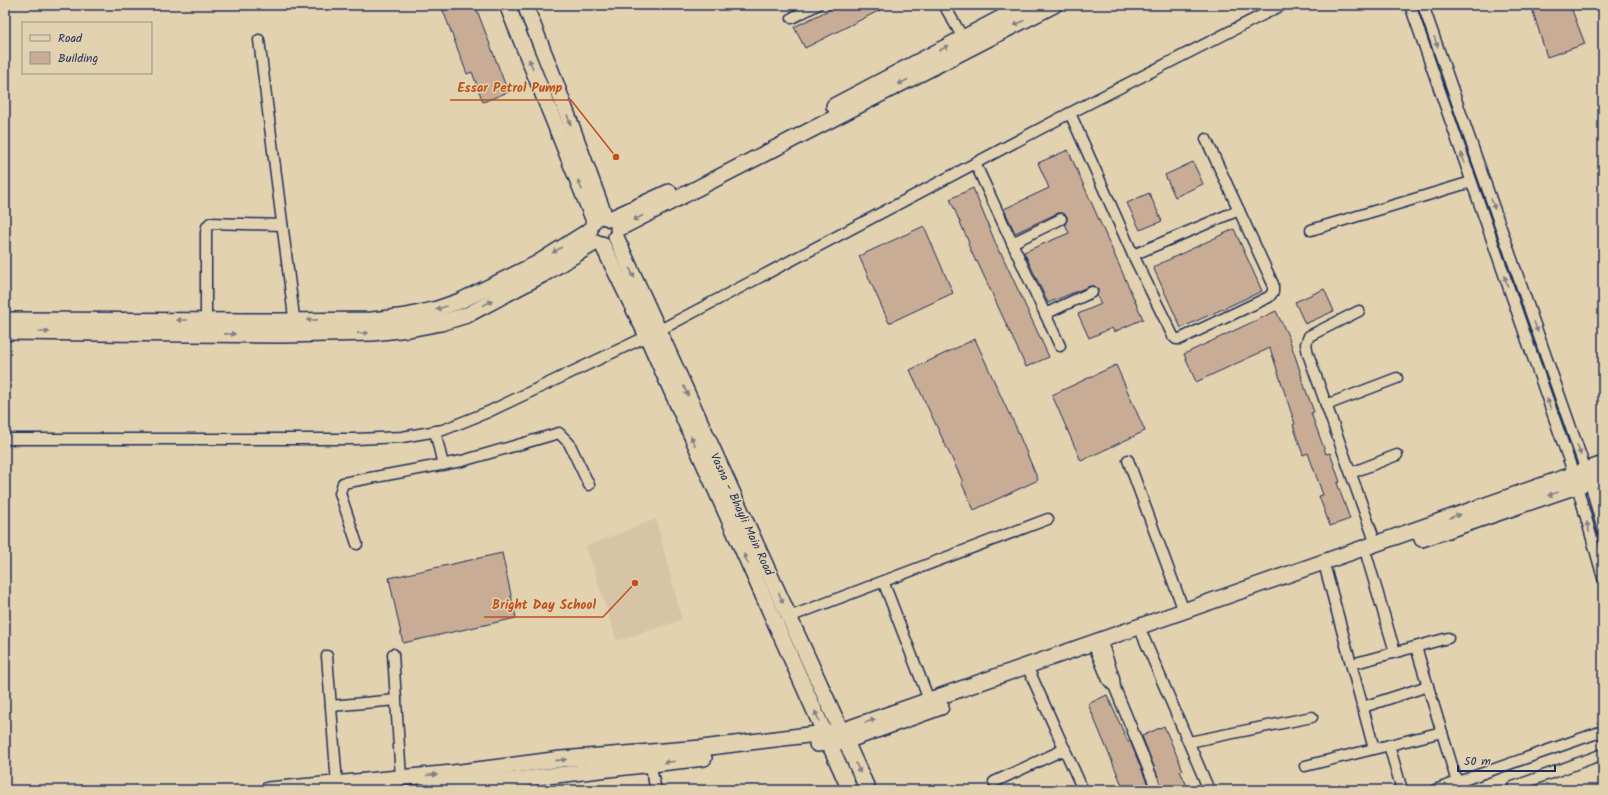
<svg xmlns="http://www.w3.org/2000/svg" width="1608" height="795" viewBox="0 0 1608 795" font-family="Kalam,sans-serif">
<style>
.built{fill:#d7c4a7}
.building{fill:#c9ac96;stroke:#1b2f5e}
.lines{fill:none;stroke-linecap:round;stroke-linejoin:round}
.street-casing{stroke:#1b2f5e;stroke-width:13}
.secondary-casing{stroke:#1b2f5e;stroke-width:18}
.street{stroke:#e3d2af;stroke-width:10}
.secondary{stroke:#e3d2af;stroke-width:15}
.oneway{fill:#7f8086}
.labels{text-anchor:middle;stroke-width:3;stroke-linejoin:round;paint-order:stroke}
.street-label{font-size:12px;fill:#1b2f5e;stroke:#e3d2af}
.leader{fill:none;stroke:#bf511c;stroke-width:1.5}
.callout-dot{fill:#bf511c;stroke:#e3d2af;stroke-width:1.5}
.callout-label{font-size:13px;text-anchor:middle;font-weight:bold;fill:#bf511c;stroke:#e3d2af;stroke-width:3;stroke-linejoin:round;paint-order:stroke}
</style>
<rect width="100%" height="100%" fill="#e3d2af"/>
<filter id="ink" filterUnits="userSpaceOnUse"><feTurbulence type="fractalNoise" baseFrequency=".025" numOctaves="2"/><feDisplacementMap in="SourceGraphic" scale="8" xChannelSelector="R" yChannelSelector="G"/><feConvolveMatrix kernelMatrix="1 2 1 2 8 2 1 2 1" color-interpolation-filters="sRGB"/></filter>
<g filter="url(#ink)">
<polygon class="built" points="656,519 682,620 617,641 586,546"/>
<g class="building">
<polygon points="441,5 475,5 508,92 483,102 472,72 467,74"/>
<polygon points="839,5 890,5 805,48 794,27"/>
<polygon points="1531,5 1570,5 1585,44 1547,57"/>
<polygon points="1068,150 1143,319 1114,332 1112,328 1089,338 1078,314 1101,304 1097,296 1098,289 1095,286 1090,286 1048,303 1024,252 1069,233 1065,224 1067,220 1067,216 1062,213 1058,213 1015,233 1004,209 1049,188 1038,163"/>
<polygon points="1193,162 1203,184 1175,197 1165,175"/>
<polygon points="973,188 1000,254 1001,253 1049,357 1026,367 977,261 976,262 968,244 969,243 950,199"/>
<polygon points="1149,193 1162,221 1140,230 1127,203"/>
<polygon points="924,226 953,293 889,323 859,256"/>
<polygon points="1234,229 1262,291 1181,328 1153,267"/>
<polygon points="1324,289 1334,311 1305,324 1295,302"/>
<polygon points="1276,311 1289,338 1302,377 1301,377 1314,412 1311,413 1326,454 1330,453 1340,482 1337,483 1350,519 1330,526 1319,496 1323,495 1308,453 1303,455 1293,425 1295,424 1270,348 1196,382 1184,354"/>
<polygon points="975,339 1009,414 1010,414 1015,425 1038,480 974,510 961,482 963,482 910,370"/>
<polygon points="1116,365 1145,431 1081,461 1052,395"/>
<polygon points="502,553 516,618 403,643 389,578"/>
<polygon points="1107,695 1128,742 1130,741 1150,790 1124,790 1088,704"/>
<polygon points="1164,726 1183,770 1180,771 1189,790 1163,790 1142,736"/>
</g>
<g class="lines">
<defs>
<g id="street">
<polyline points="944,5 966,43"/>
<polyline points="1410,5 1574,475 1603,578"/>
<polyline points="1423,5 1590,482 1603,531"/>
<polyline points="792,18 817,5"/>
<polyline points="259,40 295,325"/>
<polyline points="1070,113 1133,255 1173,336 1176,339 1180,339 1269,297 1273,292 1273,284 1206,139"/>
<polyline points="975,163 1060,346"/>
<polyline points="1311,230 1471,182"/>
<polyline points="1012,243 1061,219"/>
<polyline points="1133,255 1239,210"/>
<polyline points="1359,311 1309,336 1306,344 1308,354 1376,544"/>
<polyline points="1045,314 1092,292"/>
<polyline points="206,320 206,233 207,227 210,223 282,225"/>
<polyline points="1326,405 1397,378"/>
<polyline points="435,431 443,465"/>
<polyline points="5,439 356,439 402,437 443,430 488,412 658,331 1070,113 1282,5"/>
<polyline points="1128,460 1184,611"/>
<polyline points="1351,473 1397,455"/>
<polyline points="357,544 340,493 343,483 462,461 559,433 569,443 589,485"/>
<polyline points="1367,557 1395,652"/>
<polyline points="1326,571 1374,749"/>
<polyline points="883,581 929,700"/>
<polyline points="789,617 1048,519"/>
<polyline points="1139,627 1209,790"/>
<polyline points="1416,647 1457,782"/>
<polyline points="1104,648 1114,678 1115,688 1157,790"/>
<polyline points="1096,651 1108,680 1112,685"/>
<polyline points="393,654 401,778"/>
<polyline points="327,656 337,784"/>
<polyline points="1352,664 1448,638"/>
<polyline points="1027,666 1083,790"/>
<polyline points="331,706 396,700"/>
<polyline points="1363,707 1428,686"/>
<polyline points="1189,742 1312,717"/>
<polyline points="1389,745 1402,790"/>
<polyline points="649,759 656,790"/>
<polyline points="1305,766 1442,732"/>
<polyline points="994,782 1065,749"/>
<polyline points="1513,787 1603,754"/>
<polyline points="1435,790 1603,731"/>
</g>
<g id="secondary">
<polyline points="507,5 594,221"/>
<polyline points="525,5 552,73 605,217"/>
<polyline points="834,106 1026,5"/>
<polyline points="610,219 669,192"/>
<polyline points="618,229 1054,5"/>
<polyline points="616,237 868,790"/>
<polyline points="602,244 647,336 850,790"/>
<polyline points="5,320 282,321 372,320 407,316 437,309 460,301 536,264 590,230"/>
<polyline points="5,332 282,335 372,333 409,329 441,323 467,315 542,275 596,242"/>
<polyline points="1422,539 1603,477"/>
<polyline points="817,744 846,741 941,707"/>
<polyline points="268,790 453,773 561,759 702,748 841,731 1603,464"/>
<polyline points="428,790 704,758"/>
</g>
</defs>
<use href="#street" class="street-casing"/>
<use href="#secondary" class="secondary-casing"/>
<use href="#street" class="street"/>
<use href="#secondary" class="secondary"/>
</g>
<defs><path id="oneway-solid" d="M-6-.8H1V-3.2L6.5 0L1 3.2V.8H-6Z"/></defs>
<g class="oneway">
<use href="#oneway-solid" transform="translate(1019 23) rotate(153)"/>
<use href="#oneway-solid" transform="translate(1436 42) rotate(71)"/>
<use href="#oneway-solid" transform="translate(944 48) rotate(-28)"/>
<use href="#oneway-solid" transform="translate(531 64) rotate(-112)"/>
<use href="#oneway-solid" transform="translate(903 82) rotate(153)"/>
<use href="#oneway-solid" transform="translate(569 120) rotate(70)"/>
<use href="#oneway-solid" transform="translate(1463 158) rotate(-109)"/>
<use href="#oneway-solid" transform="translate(580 185) rotate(-112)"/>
<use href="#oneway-solid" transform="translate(1493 204) rotate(71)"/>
<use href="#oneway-solid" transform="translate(638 218) rotate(153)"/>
<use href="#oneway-solid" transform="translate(557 250) rotate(148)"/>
<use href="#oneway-solid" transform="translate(632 273) rotate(65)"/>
<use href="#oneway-solid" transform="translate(1506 281) rotate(-109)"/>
<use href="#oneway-solid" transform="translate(488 303) rotate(-28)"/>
<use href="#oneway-solid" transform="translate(441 308) rotate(161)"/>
<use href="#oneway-solid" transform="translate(182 320) rotate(-180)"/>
<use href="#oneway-solid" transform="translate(312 320) rotate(179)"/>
<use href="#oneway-solid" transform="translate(1536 327) rotate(71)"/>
<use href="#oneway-solid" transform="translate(44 332) rotate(1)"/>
<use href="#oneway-solid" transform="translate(363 333) rotate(-1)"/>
<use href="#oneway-solid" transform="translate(230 334) rotate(1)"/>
<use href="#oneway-solid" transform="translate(686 391) rotate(66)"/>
<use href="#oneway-solid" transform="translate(1549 404) rotate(-109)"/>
<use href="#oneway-solid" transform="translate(693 441) rotate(-114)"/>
<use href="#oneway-solid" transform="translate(1579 450) rotate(71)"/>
<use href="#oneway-solid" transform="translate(1553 494) rotate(161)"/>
<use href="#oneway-solid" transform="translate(1455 516) rotate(-19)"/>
<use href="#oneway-solid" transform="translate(1588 527) rotate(-104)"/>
<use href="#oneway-solid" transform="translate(746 559) rotate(-114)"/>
<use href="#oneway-solid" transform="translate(781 598) rotate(65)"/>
<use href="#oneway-solid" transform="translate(817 716) rotate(-114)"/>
<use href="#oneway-solid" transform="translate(870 721) rotate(-19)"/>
<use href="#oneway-solid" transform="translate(561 760) rotate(-6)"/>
<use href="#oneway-solid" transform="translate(669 762) rotate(173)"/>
<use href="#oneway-solid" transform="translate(858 768) rotate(66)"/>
<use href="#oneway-solid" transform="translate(432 775) rotate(-5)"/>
</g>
</g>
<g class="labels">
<g class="street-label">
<text transform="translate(742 514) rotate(65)" y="4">Vasna - Bhayli Main Road</text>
</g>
</g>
<path class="leader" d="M616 157L571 100H450M635 583L603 617H484"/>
<g class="callout-dot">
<circle cx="616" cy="157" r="4"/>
<circle cx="635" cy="583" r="4"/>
</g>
<g class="callout-label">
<text x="510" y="92">Essar Petrol Pump</text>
<text x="544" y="609">Bright Day School</text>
</g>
<rect width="1608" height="795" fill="none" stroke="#e3d2af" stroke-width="20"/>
<rect x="10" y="10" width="1588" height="775" fill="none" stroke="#1b2f5e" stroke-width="1.5" filter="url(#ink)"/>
<rect x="22" y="22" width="130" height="52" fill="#e3d2af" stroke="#93918f"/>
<rect x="30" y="35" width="20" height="6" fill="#e3d2af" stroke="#93918f"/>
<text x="58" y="42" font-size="12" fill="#1b2f5e">Road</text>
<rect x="30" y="52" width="20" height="12" fill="#c9ac96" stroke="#93918f"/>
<text x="58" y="62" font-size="12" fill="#1b2f5e">Building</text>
<path d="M1458 765v6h97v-6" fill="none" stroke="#1b2f5e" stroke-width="2"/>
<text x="1464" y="765" font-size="12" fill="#1b2f5e" stroke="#e3d2af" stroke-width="3" paint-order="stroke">50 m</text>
</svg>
